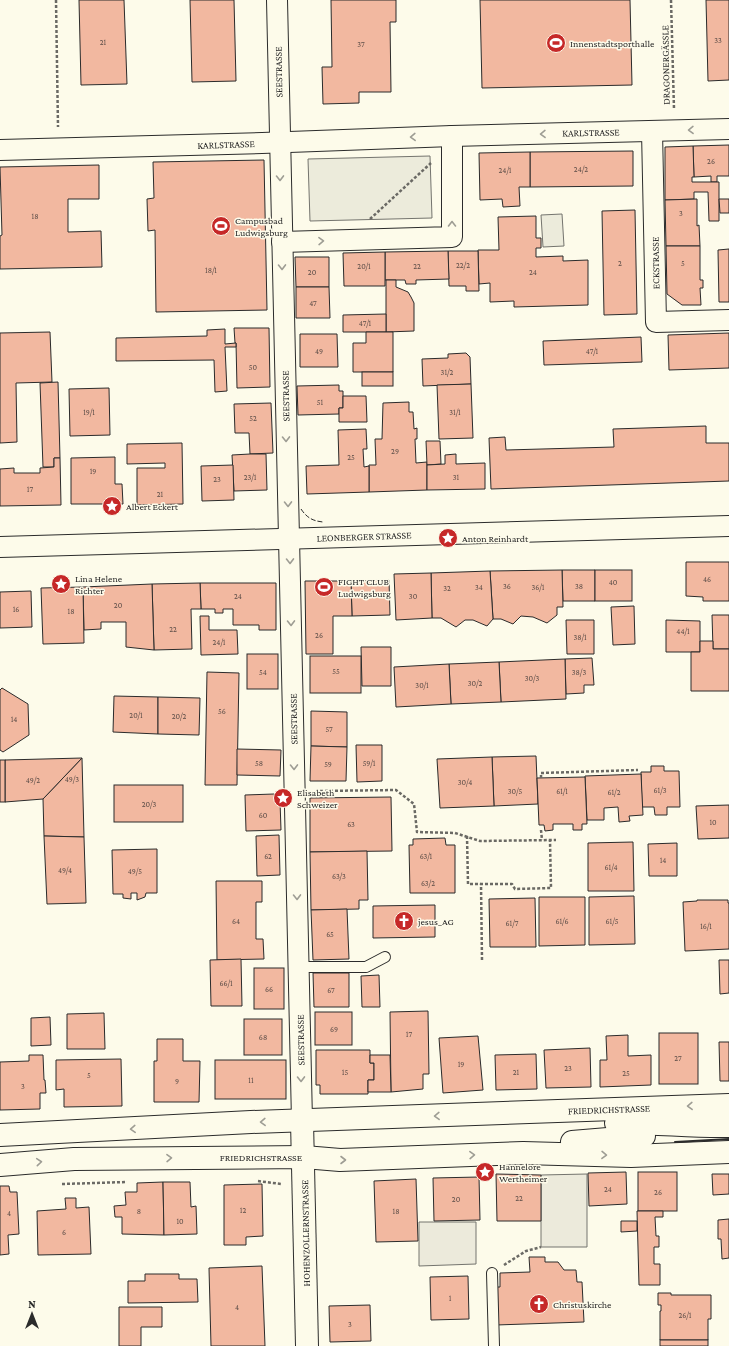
<svg xmlns="http://www.w3.org/2000/svg" width="729" height="1346" viewBox="0 0 729 1346" font-family="'Crimson Pro',serif">
<style>
.green{fill:#ecebdb;stroke:#74746e}
.parking{fill:#eceadb;stroke:#74746e}
.building{fill:#f2b8a0;stroke:#2b2b2b}
.lines{fill:none;stroke-linecap:round;stroke-linejoin:round}
.lane-casing{stroke:#2b2b2b;stroke-width:12}
.street-casing{stroke:#2b2b2b;stroke-width:22}
.secondary-casing{stroke:#2b2b2b;stroke-width:24}
.path{stroke:#6a6964;stroke-width:2.5;stroke-dasharray:3 2;stroke-linecap:butt}
.lane{stroke:#fdfbea;stroke-width:10}
.street{stroke:#fdfbea;stroke-width:20}
.secondary{stroke:#fdfbea;stroke-width:22}
.fence{stroke:#2b2b2b;stroke-width:1;stroke-dasharray:5 2;stroke-linecap:butt}
.wall{stroke:#2b2b2b;stroke-width:2}
.oneway{stroke:#9e9d94}
.labels{text-anchor:middle;stroke-width:3;stroke-linejoin:round;paint-order:stroke}
.number-label{font-size:8px;fill:#5d4e48}
.poi-label{font-size:10px;fill:#2b2b2b;stroke:#fdfbea;text-anchor:start}
.street-label{font-size:10px;fill:#2b2b2b;stroke:#fdfbea}
</style>
<rect width="100%" height="100%" fill="#fdfbea"/>
<g class="green">
<polygon points="430,156 432,218 310,221 308,159"/>
<polygon points="562,214 564,246 543,247 541,215"/>
</g>
<g class="parking">
<polygon points="587,1174 587,1247 541,1247 541,1175"/>
<polygon points="419,1222 476,1222 476,1264 419,1266"/>
</g>
<g class="building">
<polygon points="79,0 124,0 127,84 81,85"/>
<polygon points="190,0 234,0 236,81 192,82"/>
<polygon points="331,0 396,0 396,22 390,22 391,92 359,92 359,103 323,104 322,67 332,67"/>
<polygon points="480,0 630,0 632,85 482,88"/>
<polygon points="706,0 729,0 729,80 708,81"/>
<polygon points="729,145 729,176 717,176 717,182 711,182 711,176 694,177 693,146"/>
<polygon points="693,146 694,177 692,177 692,182 719,182 719,221 709,221 708,192 694,192 694,199 665,200 665,147"/>
<polygon points="633,151 633,186 530,187 530,152"/>
<polygon points="530,152 530,187 519,187 520,206 503,207 502,199 480,200 479,153"/>
<polygon points="264,160 267,310 156,312 155,230 148,231 147,199 154,198 153,162"/>
<polygon points="99,165 99,199 68,199 68,232 101,231 102,267 0,269 0,236 2,235 0,167"/>
<polygon points="697,199 697,226 699,225 700,246 666,246 665,200"/>
<polygon points="719,199 729,199 729,213 720,213"/>
<polygon points="635,210 637,314 604,315 602,211"/>
<polygon points="536,216 536,238 541,238 541,248 536,248 536,257 563,256 563,261 588,260 588,305 514,307 514,301 490,302 490,283 479,284 478,250 499,250 498,217"/>
<polygon points="666,246 700,246 700,280 703,280 703,288 700,288 701,305 682,305 667,294"/>
<polygon points="729,249 729,302 719,302 718,250"/>
<polygon points="448,251 478,251 479,291 466,291 466,286 449,286"/>
<polygon points="448,251 449,279 416,280 416,284 406,284 405,280 385,280 385,252"/>
<polygon points="385,252 385,286 344,286 343,253"/>
<polygon points="295,257 329,257 329,287 296,287"/>
<polygon points="386,280 396,280 396,287 408,292 411,297 414,303 414,331 386,332"/>
<polygon points="296,287 329,287 330,318 296,318"/>
<polygon points="386,314 386,332 343,332 343,315"/>
<polygon points="234,328 269,328 270,387 237,388 236,343 235,343"/>
<polygon points="225,329 225,344 236,343 236,347 225,347 227,391 215,392 214,360 116,361 116,338 207,336 207,330"/>
<polygon points="50,332 52,382 16,383 17,442 0,443 0,333"/>
<polygon points="366,332 393,332 393,372 353,372 353,343 366,343"/>
<polygon points="729,333 729,368 669,370 668,335"/>
<polygon points="300,334 337,334 338,367 300,367"/>
<polygon points="641,337 642,362 544,365 543,341"/>
<polygon points="466,353 470,357 471,384 423,386 422,359 448,358 448,354"/>
<rect x="362" y="372" width="31" height="14"/>
<polygon points="58,382 60,458 54,458 54,467 43,467 40,383"/>
<polygon points="471,384 473,438 439,439 437,385"/>
<polygon points="339,385 339,391 343,391 343,408 339,408 339,414 298,415 297,386"/>
<polygon points="109,388 110,435 70,436 69,389"/>
<polygon points="343,396 366,396 367,422 339,422 339,408 343,408"/>
<polygon points="409,402 409,412 413,412 414,429 417,428 417,439 415,439 416,463 427,462 427,490 369,492 369,465 376,465 375,439 382,439 383,403"/>
<polygon points="271,403 273,453 250,454 249,433 235,433 234,404"/>
<polygon points="706,426 706,443 729,443 729,481 491,489 489,438 505,437 506,450 614,447 613,429"/>
<polygon points="366,429 367,449 363,449 364,467 369,466 369,492 307,494 306,466 339,465 338,430"/>
<polygon points="426,441 440,441 441,464 427,465"/>
<polygon points="182,443 183,504 137,505 137,468 165,468 165,463 127,464 127,444"/>
<polygon points="250,454 266,454 267,490 234,491 232,455"/>
<polygon points="456,454 456,464 485,463 485,489 427,490 427,465 445,464 445,455"/>
<polygon points="115,457 115,484 122,484 123,504 71,504 71,458"/>
<polygon points="54,458 60,458 61,505 0,506 0,469 14,468 14,473 40,473 40,468 54,467"/>
<polygon points="233,465 234,500 202,501 201,466"/>
<polygon points="686,562 729,562 729,601 703,601 703,597 686,596"/>
<polygon points="562,570 595,570 595,601 563,601"/>
<polygon points="562,570 563,607 557,607 557,615 547,623 533,617 521,616 513,624 501,619 493,619 490,571"/>
<rect x="595" y="570" width="37" height="31"/>
<polygon points="490,571 493,619 487,626 473,620 465,620 456,627 441,618 432,618 431,573"/>
<polygon points="431,573 432,618 396,620 394,574"/>
<polygon points="389,580 390,615 352,616 351,581"/>
<polygon points="305,581 351,581 352,616 333,616 333,654 306,654"/>
<polygon points="200,583 276,583 276,630 259,630 259,625 233,625 233,609 223,609 223,613 215,613 215,609 201,609"/>
<polygon points="200,583 201,609 191,609 192,649 154,650 152,584"/>
<polygon points="152,584 154,650 126,647 126,622 101,622 101,629 84,630 83,587"/>
<polygon points="83,587 84,643 43,644 41,588"/>
<polygon points="31,591 32,627 0,628 0,592"/>
<polygon points="634,606 635,644 613,645 611,607"/>
<polygon points="712,615 729,615 729,649 713,649"/>
<polygon points="200,616 209,616 209,630 237,630 238,654 201,655"/>
<polygon points="566,620 594,620 594,654 567,654"/>
<polygon points="666,620 700,621 700,652 666,652"/>
<polygon points="700,641 713,641 713,649 729,649 729,691 691,691 691,652 700,652"/>
<polygon points="361,647 391,647 391,686 362,686"/>
<rect x="247" y="654" width="31" height="35"/>
<rect x="310" y="656" width="51" height="37"/>
<polygon points="592,658 594,685 584,685 584,693 566,694 565,659"/>
<polygon points="565,659 566,699 501,702 499,662"/>
<polygon points="499,662 501,702 451,704 449,664"/>
<polygon points="449,664 451,704 396,707 394,667"/>
<polygon points="207,672 239,673 237,785 205,785"/>
<polygon points="2,688 28,704 29,735 3,752 0,750 0,690"/>
<polygon points="114,696 158,697 158,734 113,732"/>
<polygon points="158,697 200,698 199,735 158,734"/>
<polygon points="311,711 347,712 347,747 311,746"/>
<polygon points="356,745 382,745 382,781 357,782"/>
<polygon points="311,746 347,747 346,781 310,781"/>
<polygon points="237,749 281,750 280,776 237,775"/>
<polygon points="536,756 538,804 494,806 492,757"/>
<polygon points="492,757 494,806 440,808 437,759"/>
<polygon points="82,758 84,837 44,836 43,799"/>
<polygon points="82,758 43,799 5,802 5,760"/>
<rect x="0" y="760" width="5" height="42"/>
<polygon points="651,766 664,766 664,771 679,771 680,807 667,807 667,815 655,815 654,807 642,807 641,772 651,772"/>
<polygon points="641,774 643,815 629,816 630,821 619,822 618,807 604,808 604,820 587,820 585,776"/>
<polygon points="585,777 587,824 582,824 582,830 573,830 573,824 553,824 553,830 545,831 544,825 539,825 537,778"/>
<rect x="114" y="785" width="69" height="37"/>
<polygon points="274,794 275,801 280,801 281,830 246,831 245,795"/>
<polygon points="391,797 392,851 310,852 310,798"/>
<polygon points="729,805 729,838 698,839 696,806"/>
<polygon points="279,835 280,875 257,876 256,836"/>
<polygon points="44,836 84,837 86,903 47,904"/>
<polygon points="445,838 446,845 455,845 455,893 410,893 409,845 413,845 413,839"/>
<polygon points="633,842 634,891 588,891 588,843"/>
<polygon points="677,843 677,876 649,876 648,844"/>
<polygon points="157,849 157,893 146,893 145,897 137,900 137,893 131,893 131,899 123,898 123,894 113,894 112,850"/>
<polygon points="367,851 368,900 359,900 359,909 311,910 310,852"/>
<polygon points="216,881 262,881 262,902 256,902 256,939 263,939 264,959 217,960"/>
<polygon points="634,896 635,944 589,945 589,897"/>
<polygon points="539,897 585,897 585,945 539,946"/>
<polygon points="535,898 536,947 490,947 489,899"/>
<polygon points="697,900 728,900 728,903 729,903 729,949 685,951 683,902 697,901"/>
<polygon points="435,905 435,937 373,938 373,906"/>
<polygon points="347,909 349,959 313,960 311,910"/>
<polygon points="241,959 242,1006 211,1006 210,960"/>
<polygon points="719,960 729,960 729,993 720,994"/>
<rect x="254" y="968" width="30" height="41"/>
<polygon points="313,973 349,973 349,1007 314,1007"/>
<polygon points="379,975 380,1007 362,1007 361,976"/>
<polygon points="428,1011 429,1074 423,1074 423,1089 391,1092 390,1012"/>
<rect x="315" y="1012" width="37" height="33"/>
<polygon points="104,1013 105,1049 67,1049 67,1014"/>
<polygon points="50,1017 51,1045 31,1046 31,1018"/>
<rect x="244" y="1019" width="38" height="36"/>
<rect x="659" y="1033" width="39" height="51"/>
<polygon points="628,1035 628,1056 651,1055 651,1085 600,1087 600,1060 607,1060 606,1036"/>
<polygon points="478,1036 483,1090 443,1093 439,1038"/>
<polygon points="157,1039 183,1039 183,1061 200,1061 199,1102 154,1102 154,1061 157,1061"/>
<polygon points="719,1042 729,1042 729,1081 720,1081"/>
<polygon points="590,1048 591,1087 546,1088 544,1050"/>
<polygon points="316,1050 370,1050 370,1063 374,1063 374,1080 368,1080 368,1094 320,1094 320,1085 316,1085"/>
<polygon points="536,1054 537,1089 496,1090 495,1055"/>
<polygon points="29,1055 43,1055 44,1080 45,1080 46,1093 40,1093 40,1109 0,1110 0,1062 29,1061"/>
<polygon points="370,1055 390,1055 391,1092 368,1092 368,1080 374,1080 374,1063 370,1063"/>
<polygon points="121,1059 122,1106 64,1107 64,1089 56,1090 56,1060"/>
<rect x="215" y="1060" width="71" height="39"/>
<polygon points="626,1172 627,1204 589,1206 588,1173"/>
<rect x="638" y="1172" width="39" height="39"/>
<polygon points="496,1174 541,1175 541,1221 497,1221"/>
<polygon points="712,1174 729,1174 729,1194 713,1195"/>
<polygon points="479,1177 480,1220 434,1221 433,1178"/>
<polygon points="416,1179 418,1241 376,1242 374,1181"/>
<polygon points="163,1182 164,1235 122,1234 122,1217 115,1217 114,1206 126,1205 125,1192 137,1192 137,1183"/>
<polygon points="163,1182 190,1182 191,1207 196,1206 197,1234 164,1235"/>
<polygon points="262,1184 263,1236 246,1237 246,1245 224,1245 224,1185"/>
<polygon points="0,1186 9,1186 10,1192 17,1192 19,1234 8,1235 9,1254 0,1255"/>
<polygon points="65,1198 76,1198 76,1208 89,1207 91,1254 38,1255 37,1211 66,1209"/>
<polygon points="637,1211 663,1211 663,1217 655,1217 656,1236 659,1236 659,1247 654,1247 654,1264 660,1264 660,1285 639,1285"/>
<polygon points="729,1219 729,1258 722,1259 721,1239 718,1239 718,1220"/>
<polygon points="621,1221 637,1221 637,1231 621,1232"/>
<polygon points="529,1257 545,1257 545,1262 558,1262 564,1270 576,1270 577,1282 582,1282 584,1322 496,1325 494,1287 500,1287 500,1273 530,1272"/>
<polygon points="262,1266 265,1346 211,1346 209,1268"/>
<polygon points="145,1274 179,1274 179,1279 197,1279 198,1302 128,1303 128,1281 145,1281"/>
<polygon points="468,1276 469,1319 431,1320 430,1277"/>
<polygon points="658,1293 671,1293 671,1295 711,1295 711,1319 708,1319 708,1340 660,1340 660,1311 661,1311 661,1305 658,1305"/>
<polygon points="370,1305 371,1341 330,1342 329,1306"/>
<polygon points="119,1307 162,1307 162,1327 141,1327 141,1346 119,1346"/>
<rect x="660" y="1340" width="48" height="6"/>
</g>
<g class="lines">
<defs>
<g id="lane">
<polyline points="298,967 366,967 385,957"/>
<polyline points="492,1273 494,1346"/>
</g>
<g id="street">
<polyline points="277,0 302,1121"/>
<polyline points="652,131 656,322 729,320"/>
<polyline points="0,150 262,143 452,136 729,129"/>
<polyline points="282,242 452,237 452,136"/>
<polyline points="0,547 729,526"/>
</g>
<g id="secondary">
<polyline points="302,1121 307,1346"/>
<path d="M616,1123c38,-1 75,4 113,3"/>
<polyline points="0,1135 251,1122 729,1105"/>
<polyline points="572,1142 644,1136"/>
<polyline points="0,1165 74,1159 304,1157 340,1160 523,1153 631,1156 729,1152"/>
</g>
</defs>
<use href="#lane" class="lane-casing"/>
<use href="#street" class="street-casing"/>
<use href="#secondary" class="secondary-casing"/>
<g class="path">
<polyline points="56,0 58,127"/>
<polyline points="671,0 674,109"/>
<polyline points="370,219 431,163"/>
<polyline points="541,778 541,773 638,770"/>
<polyline points="315,791 396,790 414,804 417,832 455,833 480,841 556,840"/>
<polyline points="541,830 542,840"/>
<polyline points="467,836 468,884 481,884"/>
<polyline points="482,960 481,884 512,884 515,889 551,888 550,840"/>
<polyline points="258,1181 281,1184"/>
<polyline points="62,1184 127,1182"/>
<polyline points="504,1265 526,1251 541,1247"/>
</g>
<use href="#lane" class="lane"/>
<use href="#street" class="street"/>
<use href="#secondary" class="secondary"/>
<path class="fence" d="M301,509c6,9 12,12 22,13"/>
<polyline class="wall" points="675,1142 729,1139"/>
</g>
<defs><path id="oneway-chevron" d="M-2-3.5L2.5 0L-2 3.5" fill="none" stroke-width="1.6" stroke-linecap="round" stroke-linejoin="round"/></defs>
<g class="oneway">
<use href="#oneway-chevron" transform="translate(691 130) rotate(179)"/>
<use href="#oneway-chevron" transform="translate(543 134) rotate(179)"/>
<use href="#oneway-chevron" transform="translate(413 137) rotate(178)"/>
<use href="#oneway-chevron" transform="translate(280 178) rotate(89)"/>
<use href="#oneway-chevron" transform="translate(452 224) rotate(-90)"/>
<use href="#oneway-chevron" transform="translate(321 241) rotate(-1)"/>
<use href="#oneway-chevron" transform="translate(282 267) rotate(89)"/>
<use href="#oneway-chevron" transform="translate(286 439) rotate(89)"/>
<use href="#oneway-chevron" transform="translate(288 504) rotate(89)"/>
<use href="#oneway-chevron" transform="translate(290 561) rotate(89)"/>
<use href="#oneway-chevron" transform="translate(291 623) rotate(89)"/>
<use href="#oneway-chevron" transform="translate(294 767) rotate(89)"/>
<use href="#oneway-chevron" transform="translate(297 897) rotate(89)"/>
<use href="#oneway-chevron" transform="translate(301 1079) rotate(89)"/>
<use href="#oneway-chevron" transform="translate(690 1106) rotate(178)"/>
<use href="#oneway-chevron" transform="translate(437 1116) rotate(178)"/>
<use href="#oneway-chevron" transform="translate(263 1122) rotate(178)"/>
<use href="#oneway-chevron" transform="translate(133 1129) rotate(177)"/>
<use href="#oneway-chevron" transform="translate(472 1155) rotate(-2)"/>
<use href="#oneway-chevron" transform="translate(604 1155) rotate(1)"/>
<use href="#oneway-chevron" transform="translate(169 1158) rotate(-1)"/>
<use href="#oneway-chevron" transform="translate(343 1160)"/>
<use href="#oneway-chevron" transform="translate(39 1162) rotate(-5)"/>
</g>
<defs>
<symbol id="stadium-disc" viewBox="-11 -11 22 22"><circle r="9.5" fill="#c62828" stroke="#fdfbea"/><path d="M0-5a6.5 5 0 1 0 0 10a6.5 5 0 1 0 0-10ZM-3.5-1.8h7v3.6h-7Z" fill="#fff"/></symbol>
<symbol id="sight-disc" viewBox="-11 -11 22 22"><circle r="9.5" fill="#c62828" stroke="#fdfbea"/><path d="M0-6L1.8-2.2L6-1.7L2.9 1.2L3.7 5.4L0 3.3L-3.7 5.4L-2.9 1.2L-6-1.7L-1.8-2.2Z" fill="#fff"/></symbol>
<symbol id="church-disc" viewBox="-11 -11 22 22"><circle r="9.5" fill="#c62828" stroke="#fdfbea"/><path d="M-1.2-6h2.4v3.5h3.3v2.4h-3.3V6h-2.4V-.1h-3.3v-2.4h3.3Z" fill="#fff"/></symbol>
</defs>
<g fill-rule="evenodd">
<use href="#stadium-disc" x="545" y="32" width="22" height="22"/>
<use href="#stadium-disc" x="210" y="215" width="22" height="22"/>
<use href="#sight-disc" x="101" y="495" width="22" height="22"/>
<use href="#sight-disc" x="437" y="527" width="22" height="22"/>
<use href="#sight-disc" x="50" y="573" width="22" height="22"/>
<use href="#stadium-disc" x="313" y="576" width="22" height="22"/>
<use href="#sight-disc" x="272" y="787" width="22" height="22"/>
<use href="#church-disc" x="393" y="910" width="22" height="22"/>
<use href="#sight-disc" x="474" y="1161" width="22" height="22"/>
<use href="#church-disc" x="528" y="1293" width="22" height="22"/>
</g>
<g class="labels">
<g class="number-label">
<text x="718" y="43">33</text>
<text x="103" y="45">21</text>
<text x="361" y="47">37</text>
<text x="711" y="164">26</text>
<text x="581" y="172">24/2</text>
<text x="505" y="173">24/1</text>
<text x="681" y="216">3</text>
<text x="35" y="219">18</text>
<text x="620" y="266">2</text>
<text x="683" y="266">5</text>
<text x="463" y="268">22/2</text>
<text x="364" y="269">20/1</text>
<text x="417" y="269">22</text>
<text x="211" y="273">18/1</text>
<text x="312" y="275">20</text>
<text x="533" y="275">24</text>
<text x="313" y="306">47</text>
<text x="365" y="326">47/1</text>
<text x="319" y="354">49</text>
<text x="592" y="354">47/1</text>
<text x="253" y="370">50</text>
<text x="447" y="375">31/2</text>
<text x="320" y="405">51</text>
<text x="89" y="415">19/1</text>
<text x="455" y="415">31/1</text>
<text x="253" y="421">52</text>
<text x="395" y="454">29</text>
<text x="351" y="460">25</text>
<text x="93" y="474">19</text>
<text x="250" y="480">23/1</text>
<text x="456" y="480">31</text>
<text x="217" y="482">23</text>
<text x="30" y="492">17</text>
<text x="160" y="497">21</text>
<text x="707" y="582">46</text>
<text x="613" y="585">40</text>
<text x="507" y="589">36</text>
<text x="579" y="589">38</text>
<text x="479" y="590">34</text>
<text x="538" y="590">36/1</text>
<text x="447" y="591">32</text>
<text x="238" y="599">24</text>
<text x="413" y="599">30</text>
<text x="118" y="608">20</text>
<text x="16" y="612">16</text>
<text x="71" y="614">18</text>
<text x="173" y="632">22</text>
<text x="683" y="634">44/1</text>
<text x="319" y="638">26</text>
<text x="580" y="640">38/1</text>
<text x="219" y="645">24/1</text>
<text x="336" y="674">55</text>
<text x="263" y="675">54</text>
<text x="579" y="675">38/3</text>
<text x="532" y="681">30/3</text>
<text x="475" y="686">30/2</text>
<text x="422" y="688">30/1</text>
<text x="222" y="714">56</text>
<text x="136" y="718">20/1</text>
<text x="179" y="719">20/2</text>
<text x="14" y="722">14</text>
<text x="329" y="732">57</text>
<text x="259" y="766">58</text>
<text x="369" y="766">59/1</text>
<text x="328" y="767">59</text>
<text x="72" y="782">49/3</text>
<text x="33" y="783">49/2</text>
<text x="465" y="785">30/4</text>
<text x="660" y="793">61/3</text>
<text x="515" y="794">30/5</text>
<text x="562" y="794">61/1</text>
<text x="614" y="795">61/2</text>
<text x="149" y="807">20/3</text>
<text x="263" y="818">60</text>
<text x="713" y="825">10</text>
<text x="351" y="827">63</text>
<text x="268" y="859">62</text>
<text x="426" y="859">63/1</text>
<text x="663" y="863">14</text>
<text x="611" y="870">61/4</text>
<text x="65" y="873">49/4</text>
<text x="135" y="874">49/5</text>
<text x="339" y="879">63/3</text>
<text x="428" y="886">63/2</text>
<text x="236" y="924">64</text>
<text x="562" y="924">61/6</text>
<text x="612" y="924">61/5</text>
<text x="512" y="926">61/7</text>
<text x="706" y="929">16/1</text>
<text x="330" y="937">65</text>
<text x="226" y="986">66/1</text>
<text x="269" y="992">66</text>
<text x="331" y="993">67</text>
<text x="334" y="1032">69</text>
<text x="409" y="1037">17</text>
<text x="263" y="1040">68</text>
<text x="678" y="1061">27</text>
<text x="461" y="1067">19</text>
<text x="568" y="1071">23</text>
<text x="345" y="1075">15</text>
<text x="516" y="1075">21</text>
<text x="626" y="1076">25</text>
<text x="89" y="1078">5</text>
<text x="251" y="1083">11</text>
<text x="177" y="1084">9</text>
<text x="23" y="1089">3</text>
<text x="608" y="1192">24</text>
<text x="658" y="1195">26</text>
<text x="519" y="1201">22</text>
<text x="456" y="1202">20</text>
<text x="243" y="1213">12</text>
<text x="139" y="1214">8</text>
<text x="396" y="1214">18</text>
<text x="9" y="1216">4</text>
<text x="180" y="1224">10</text>
<text x="64" y="1235">6</text>
<text x="450" y="1301">1</text>
<text x="237" y="1310">4</text>
<text x="685" y="1318">26/1</text>
<text x="350" y="1327">3</text>
</g>
<g class="poi-label">
<text x="570" y="47">Innenstadtsporthalle</text>
<text x="235" y="224">Campusbad<tspan x="235" dy="12">Ludwigsburg</tspan></text>
<text x="126" y="510">Albert Eckert</text>
<text x="462" y="542">Anton Reinhardt</text>
<text x="75" y="582">Lina Helene<tspan x="75" dy="12">Richter</tspan></text>
<text x="338" y="585">FIGHT CLUB<tspan x="338" dy="12">Ludwigsburg</tspan></text>
<text x="297" y="796">Elisabeth<tspan x="297" dy="12">Schweizer</tspan></text>
<text x="418" y="925">jesus_AG</text>
<text x="499" y="1170">Hannelore<tspan x="499" dy="12">Wertheimer</tspan></text>
<text x="553" y="1308">Christuskirche</text>
</g>
<g class="street-label">
<text transform="translate(665 65) rotate(-91)" y="4">DRAGONERGÄSSLE</text>
<text transform="translate(278 72) rotate(-91)" y="4">SEESTRASSE</text>
<text transform="translate(591 132) rotate(-1)" y="4">KARLSTRASSE</text>
<text transform="translate(226 144) rotate(-2)" y="4">KARLSTRASSE</text>
<text transform="translate(655 263) rotate(-91)" y="4">ECKSTRASSE</text>
<text transform="translate(285 396) rotate(-91)" y="4">SEESTRASSE</text>
<text transform="translate(364 536) rotate(-2)" y="4">LEONBERGER STRASSE</text>
<text transform="translate(293 719) rotate(-91)" y="4">SEESTRASSE</text>
<text transform="translate(300 1040) rotate(-91)" y="4">SEESTRASSE</text>
<text transform="translate(609 1109) rotate(-2)" y="4">FRIEDRICHSTRASSE</text>
<text x="261" y="1161">FRIEDRICHSTRASSE</text>
<text transform="translate(305 1233) rotate(-91)" y="4">HOHENZOLLERNSTRASSE</text>
</g>
</g>
<g transform="translate(32 1314)" stroke="#fdfbea" stroke-width="3" paint-order="stroke">
<path d="M0-3L7 15L0 10L-7 15Z" fill="#2b2b2b"/>
<text y="-6" font-size="11" font-weight="bold" text-anchor="middle" fill="#2b2b2b">N</text>
</g>
</svg>
